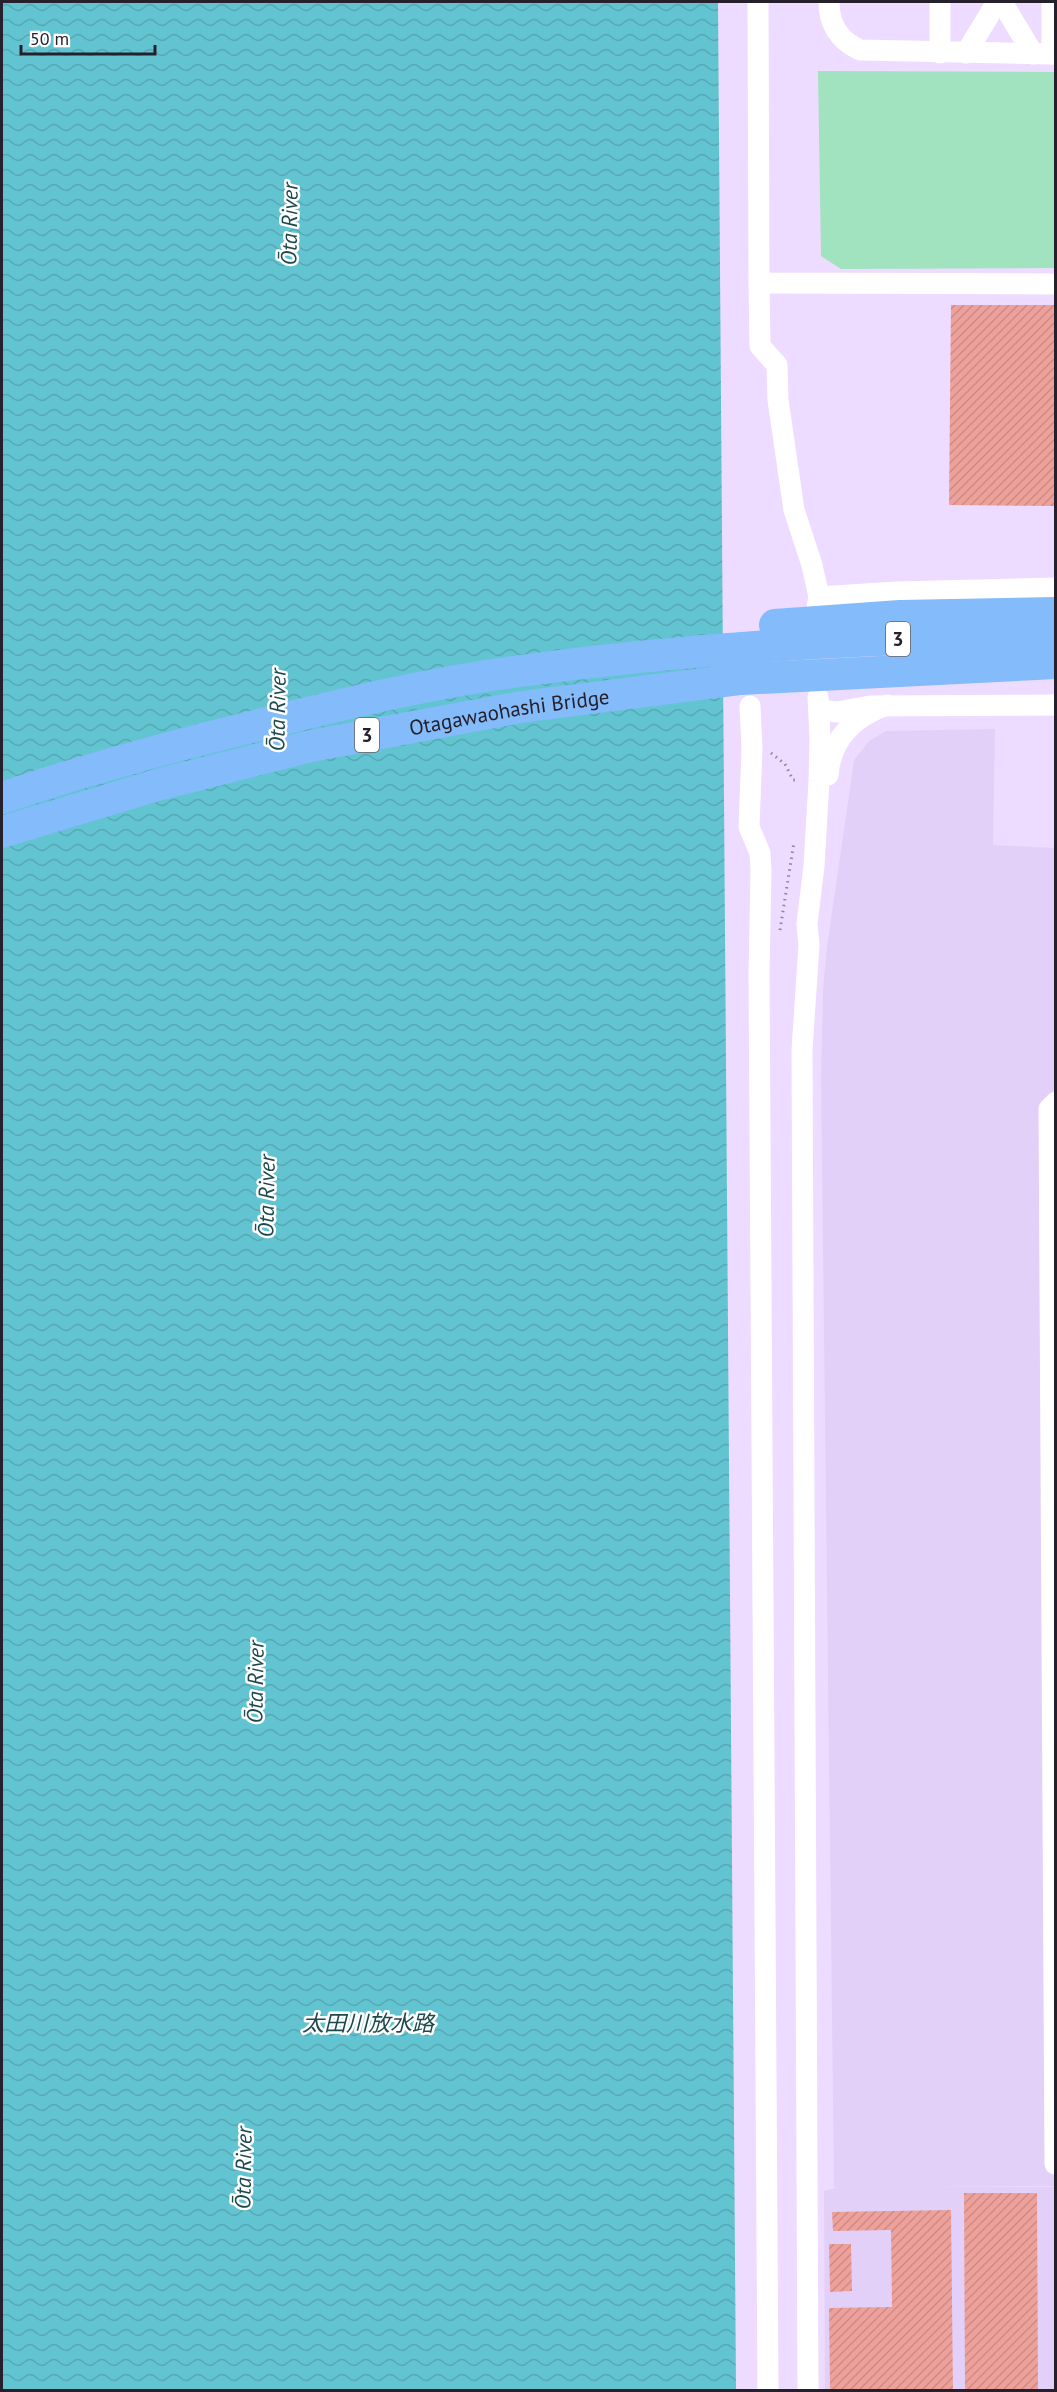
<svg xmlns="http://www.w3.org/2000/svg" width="1057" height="2392" viewBox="0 0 1057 2392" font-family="'PT Sans','Noto Sans JP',sans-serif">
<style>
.built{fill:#e3d0f9}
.grass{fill:#a1e2bf}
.water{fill:url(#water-waves)}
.building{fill:url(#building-hatch)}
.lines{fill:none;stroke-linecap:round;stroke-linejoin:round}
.path{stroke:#91859e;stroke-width:3;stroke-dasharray:1.5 4.5;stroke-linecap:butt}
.minor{stroke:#fff;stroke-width:21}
.highway{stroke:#83bbfb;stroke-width:32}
.labels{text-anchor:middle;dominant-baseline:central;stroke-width:5;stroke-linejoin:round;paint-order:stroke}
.shield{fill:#fff;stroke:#67636b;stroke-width:1.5}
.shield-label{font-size:20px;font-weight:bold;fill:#26202c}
.street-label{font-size:21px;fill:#26202c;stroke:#fff}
.water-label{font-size:22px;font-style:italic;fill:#1c494e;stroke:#fff}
</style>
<defs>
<pattern id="water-waves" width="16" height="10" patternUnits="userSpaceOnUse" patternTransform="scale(1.5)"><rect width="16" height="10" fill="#63c4d1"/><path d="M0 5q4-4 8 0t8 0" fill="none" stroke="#56a8b4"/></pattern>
<pattern id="building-hatch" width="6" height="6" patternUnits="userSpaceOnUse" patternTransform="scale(1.5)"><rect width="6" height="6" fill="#eea19a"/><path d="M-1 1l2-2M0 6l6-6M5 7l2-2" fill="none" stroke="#cc8a85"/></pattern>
</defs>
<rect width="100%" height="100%" fill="#eddcff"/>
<polygon class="built" points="995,729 993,845 1056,848 1055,2186 918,2187 1055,2187 1055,2390 825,2390 824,2191 838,2187 834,2187 821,1079 823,989 827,947 854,760 869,741 886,731"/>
<polygon class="grass" points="818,71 1055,72 1055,268 841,269 821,256"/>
<polygon class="water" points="2,2 718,2 736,2390 2,2390"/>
<g class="building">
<polygon points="951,305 1056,305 1056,506 949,505"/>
<polygon points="964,2193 1037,2193 1038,2390 965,2390"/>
<polygon points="951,2210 953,2390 830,2390 829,2308 892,2307 891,2230 833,2231 832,2212"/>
<polygon points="829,2244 851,2244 852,2291 830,2292"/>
</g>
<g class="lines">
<g class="path">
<polyline points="771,753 785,764 793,780 796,780"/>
<polyline points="780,930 794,842"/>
</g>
<g class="minor">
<polyline points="758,2 759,283 1056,284"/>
<path d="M829 2C829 25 839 40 860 50L1056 54"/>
<polyline points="1002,2 1033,54"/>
<polyline points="1052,2 1052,54"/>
<polyline points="940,53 940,2"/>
<polyline points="966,53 997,2"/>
<polyline points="759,283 760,346 777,365 778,400 794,510 812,565 819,597"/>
<polyline points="817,608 819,597 897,592 1056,588"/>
<polyline points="750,706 752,749 749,827 760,853 761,871 759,974 768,2390"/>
<polyline points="819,710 837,712 870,706 1056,705"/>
<path d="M828 775C831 738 854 717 887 705"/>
<polyline points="1055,2164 1049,1109 1056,1102"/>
<polyline points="808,2390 802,1050 809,945 807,924 814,866 819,781 820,738 818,697"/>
</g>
<g class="highway">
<polyline points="775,625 900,616 1056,613"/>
<path d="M2 798C90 768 180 744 271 722 351 702 432 683 513 672 693 647 874 637 1056 636"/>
<path id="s1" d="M2 832 157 785 311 746 521 707 741 679 1056 663"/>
</g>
</g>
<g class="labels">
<g class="shield">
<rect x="886" y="622" width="24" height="34" rx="4.5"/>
<rect x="355" y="718" width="24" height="34" rx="4.5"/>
</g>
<g class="shield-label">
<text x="898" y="639">3</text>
<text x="367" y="735">3</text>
</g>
<g class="street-label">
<text stroke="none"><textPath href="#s1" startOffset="522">Otagawaohashi Bridge</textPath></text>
</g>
<g class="water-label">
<text transform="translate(289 224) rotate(-89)">Ōta River</text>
<text transform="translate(277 710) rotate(-89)">Ōta River</text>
<text transform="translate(266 1196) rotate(-89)">Ōta River</text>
<text transform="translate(255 1682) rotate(-89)">Ōta River</text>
<text x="368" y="2023">太田川放水路</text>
<text transform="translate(243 2168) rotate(-89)">Ōta River</text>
</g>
</g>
<rect width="1057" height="2392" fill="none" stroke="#26202c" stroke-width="6"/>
<path d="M21 45v9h134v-9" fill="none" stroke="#26202c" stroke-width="3"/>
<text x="30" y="45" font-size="18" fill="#26202c" stroke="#ffffff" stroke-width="4.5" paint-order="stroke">50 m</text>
</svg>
